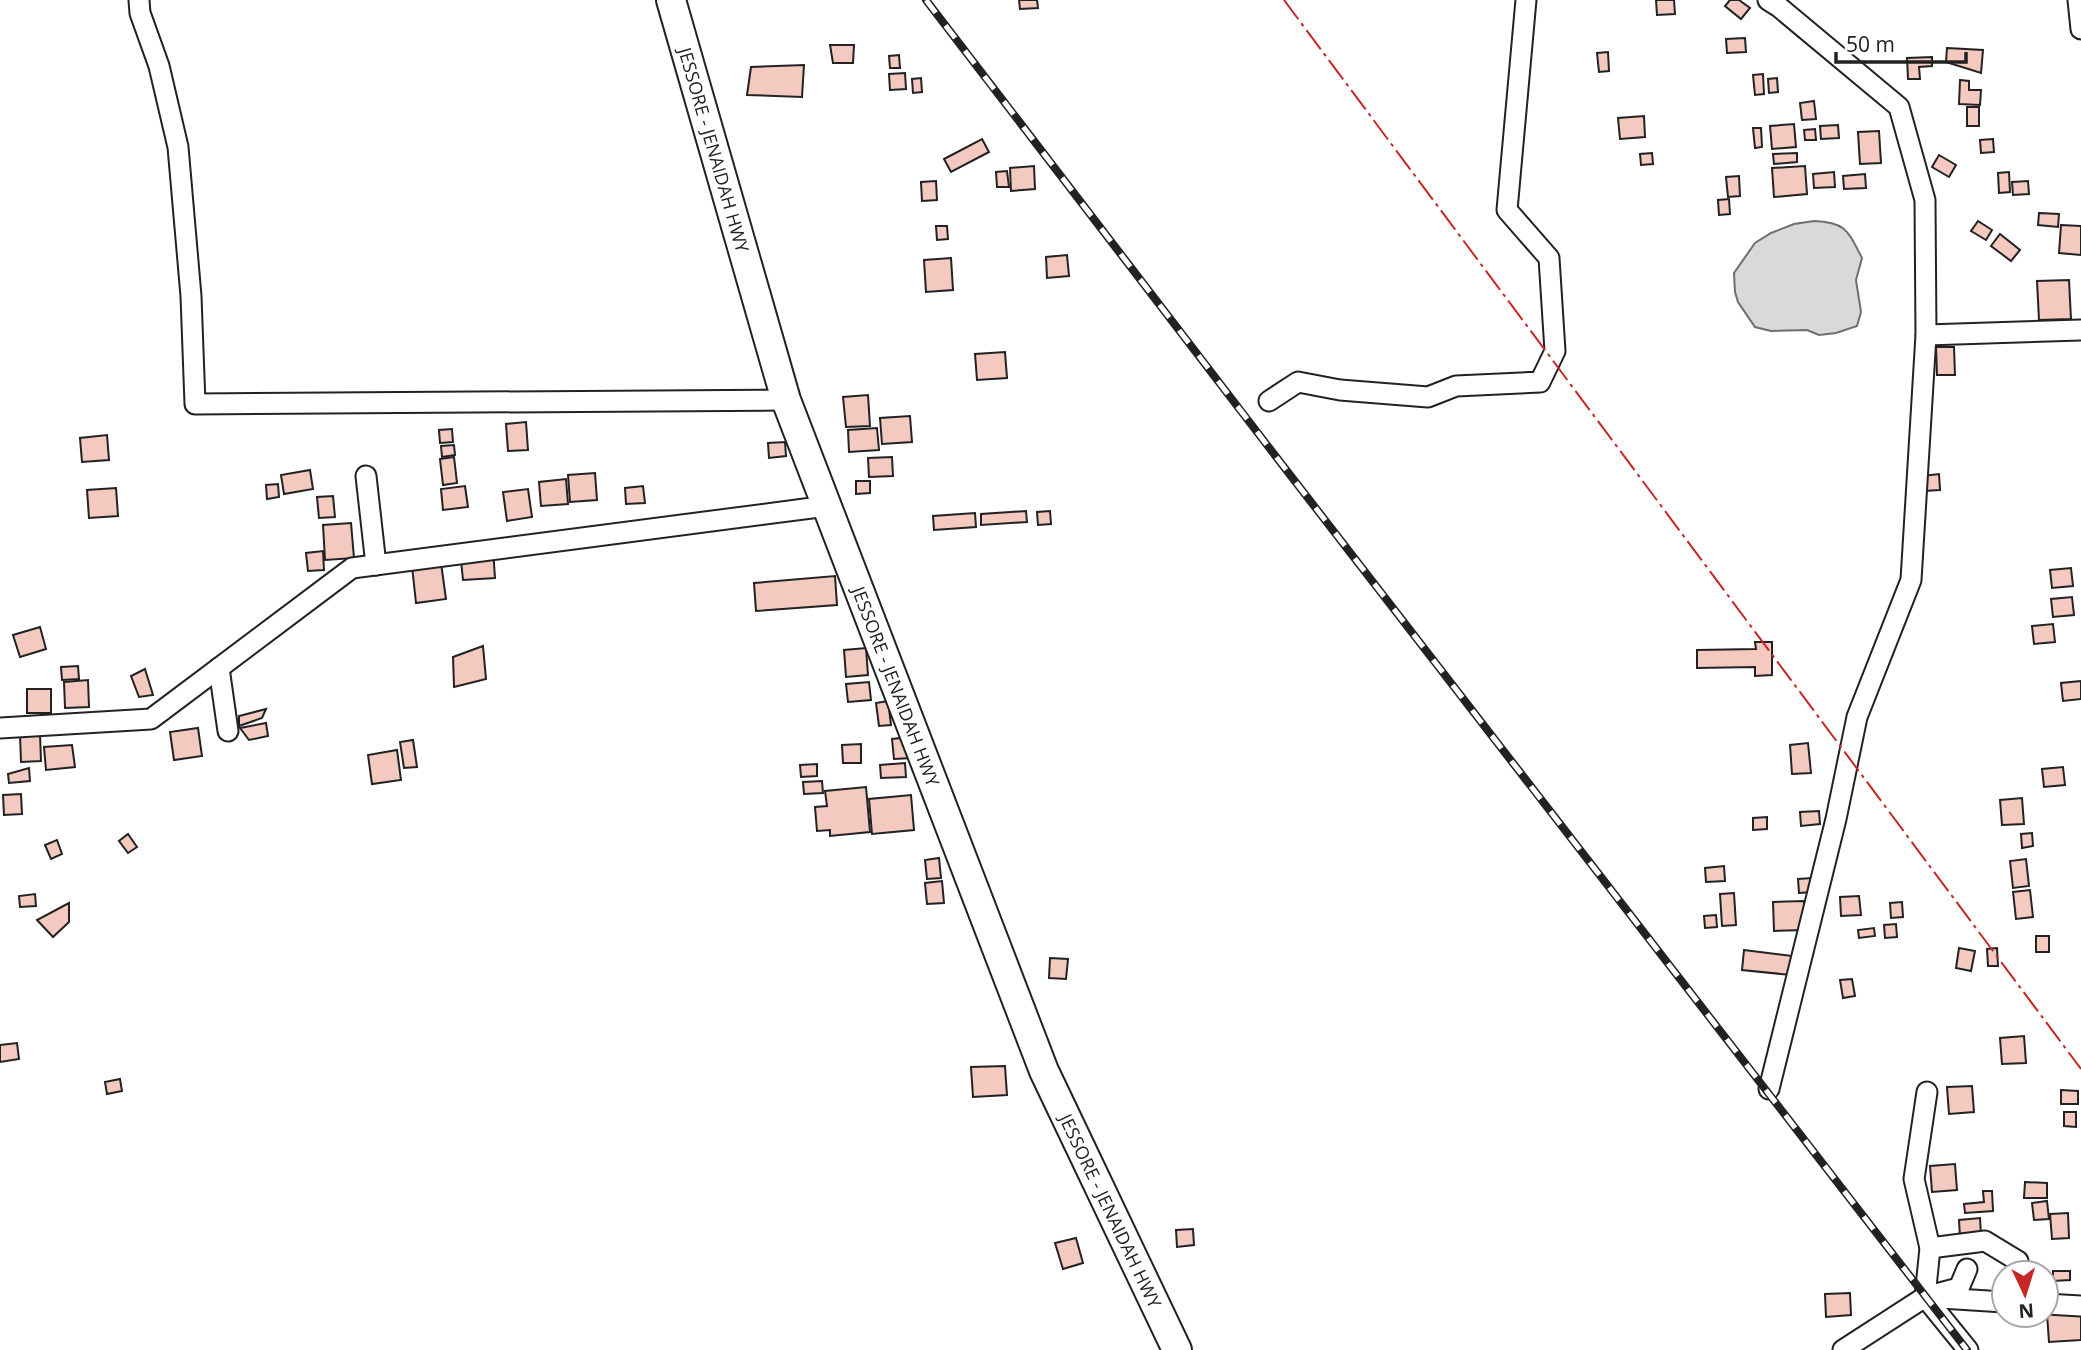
<svg xmlns="http://www.w3.org/2000/svg" width="2081" height="1350" viewBox="0 0 2081 1350" font-family="'Open Sans',sans-serif">
<style>
.water{fill:#d9d9d9;stroke:#6f6f6f;stroke-width:2}
.building{fill:#f3c9c0;stroke:#222;stroke-width:2}
.lines{fill:none;stroke-linecap:round;stroke-linejoin:round}
.minor-casing{stroke:#222;stroke-width:23}
.highway-casing{stroke:#222;stroke-width:32}
.minor{stroke:#fff;stroke-width:19}
.highway{stroke:#fff;stroke-width:28}
.rail-casing{stroke:#222;stroke-width:8}
.rail{stroke:#fff;stroke-width:5;stroke-dasharray:16;stroke-linecap:butt}
.power{stroke:#c62828;stroke-width:2;stroke-dasharray:24 5 3.5 5;stroke-linecap:butt}
.labels{text-anchor:middle;dominant-baseline:central;stroke-width:5;stroke-linejoin:round;paint-order:stroke}
.street-label{font-size:18px;fill:#222;stroke:#fff}
</style>
<rect width="100%" height="100%" fill="#fff"/>
<path class="water" d="M1814 221C1846 222 1848 231 1862 258L1856 280 1861 312 1857 326 1836 333 1819 335 1807 330 1771 331 1755 327 1738 302 1735 292 1734 273 1755 243 1771 233 1794 224Z"/>
<g class="building">
<polygon points="1019,0 1037,0 1038,8 1020,9"/>
<polygon points="1656,0 1674,0 1675,14 1657,15"/>
<polygon points="1730,0 1739,0 1750,8 1741,19 1725,6"/>
<polygon points="1745,38 1746,52 1727,53 1726,39"/>
<polygon points="830,45 854,45 853,63 833,63"/>
<polygon points="1947,48 1983,50 1981,73 1946,62"/>
<polygon points="1608,52 1609,71 1599,72 1597,53"/>
<polygon points="899,55 900,68 890,68 889,56"/>
<polygon points="1932,57 1932,66 1919,67 1920,79 1908,79 1907,58"/>
<polygon points="804,65 802,97 747,95 751,67"/>
<polygon points="905,73 906,89 890,90 889,74"/>
<polygon points="1763,74 1764,94 1755,95 1753,75"/>
<polygon points="921,78 922,92 913,93 912,79"/>
<polygon points="1777,78 1778,92 1769,93 1768,79"/>
<polygon points="1960,80 1969,81 1969,90 1981,90 1980,105 1959,104"/>
<polygon points="1814,101 1816,119 1802,120 1800,103"/>
<rect x="1967" y="107" width="12" height="19"/>
<polygon points="1644,116 1645,137 1620,139 1618,118"/>
<polygon points="1794,124 1796,147 1772,149 1770,126"/>
<polygon points="1838,125 1839,138 1821,139 1820,126"/>
<polygon points="1753,128 1761,128 1762,147 1755,148"/>
<polygon points="1815,129 1816,140 1805,140 1804,130"/>
<polygon points="1879,131 1881,163 1860,164 1858,132"/>
<polygon points="982,139 989,152 951,172 944,159"/>
<polygon points="1993,139 1994,152 1981,153 1980,140"/>
<polygon points="1652,153 1653,164 1641,165 1640,154"/>
<polygon points="1797,153 1797,162 1774,164 1773,154"/>
<polygon points="1939,155 1956,165 1949,177 1932,167"/>
<polygon points="1034,166 1035,189 1011,191 1010,168"/>
<polygon points="1805,166 1807,194 1774,197 1772,168"/>
<polygon points="1007,171 1009,187 997,187 996,172"/>
<polygon points="1834,172 1835,187 1814,188 1813,174"/>
<polygon points="2009,172 2010,192 1999,193 1998,173"/>
<polygon points="1865,174 1866,188 1844,189 1843,176"/>
<polygon points="1739,176 1740,196 1728,197 1726,177"/>
<polygon points="936,181 937,200 922,201 921,182"/>
<polygon points="2028,181 2029,194 2013,195 2012,182"/>
<polygon points="1729,199 1730,214 1719,215 1718,200"/>
<polygon points="2039,213 2059,214 2058,227 2038,225"/>
<polygon points="1978,221 1992,230 1986,240 1971,231"/>
<polygon points="2061,225 2081,226 2081,255 2059,253"/>
<polygon points="936,226 947,226 948,239 937,240"/>
<polygon points="2000,234 2020,250 2011,261 1991,246"/>
<polygon points="1067,255 1069,276 1047,278 1046,257"/>
<polygon points="951,258 953,290 926,292 924,260"/>
<polygon points="2069,280 2071,319 2039,320 2037,281"/>
<polygon points="1936,347 1954,347 1955,375 1937,375"/>
<polygon points="1005,352 1007,378 977,380 975,354"/>
<polygon points="868,395 870,426 846,427 843,397"/>
<polygon points="910,416 912,442 882,444 880,418"/>
<polygon points="526,422 528,450 508,451 506,424"/>
<polygon points="877,428 879,450 849,452 848,430"/>
<polygon points="452,429 453,442 440,443 439,430"/>
<polygon points="107,435 109,460 82,462 80,438"/>
<polygon points="785,442 786,456 769,458 768,443"/>
<polygon points="454,445 455,455 442,457 441,446"/>
<polygon points="454,457 457,483 443,485 440,459"/>
<polygon points="892,457 893,476 869,477 868,458"/>
<polygon points="310,470 313,489 284,494 281,475"/>
<polygon points="595,473 597,500 570,502 568,475"/>
<polygon points="1939,474 1940,490 1924,491 1923,476"/>
<polygon points="566,479 568,504 541,506 539,482"/>
<polygon points="856,481 870,481 870,493 856,494"/>
<polygon points="278,484 279,497 267,499 266,485"/>
<polygon points="465,486 468,507 443,510 441,489"/>
<polygon points="643,486 645,503 626,504 625,488"/>
<polygon points="116,488 118,516 89,518 87,490"/>
<polygon points="528,489 532,517 507,521 503,492"/>
<polygon points="333,496 335,517 319,518 317,497"/>
<polygon points="1026,511 1027,522 981,525 981,514"/>
<polygon points="1050,511 1051,524 1038,525 1037,512"/>
<polygon points="975,513 976,527 934,530 933,516"/>
<polygon points="351,523 354,558 325,560 323,525"/>
<polygon points="493,549 495,578 463,580 460,551"/>
<polygon points="323,551 324,570 308,571 306,553"/>
<polygon points="441,563 446,599 416,603 412,566"/>
<polygon points="2071,568 2073,586 2052,588 2050,570"/>
<polygon points="835,576 837,605 756,611 754,583"/>
<polygon points="2072,597 2074,615 2053,617 2051,599"/>
<polygon points="2053,624 2055,642 2034,644 2032,626"/>
<polygon points="40,627 46,649 20,657 13,635"/>
<polygon points="1755,642 1772,642 1772,675 1755,676 1755,667 1697,668 1697,650 1756,649"/>
<polygon points="483,646 486,679 454,687 453,657"/>
<polygon points="866,648 868,675 846,677 844,650"/>
<polygon points="78,666 79,679 62,680 61,667"/>
<polygon points="145,669 153,695 139,697 131,676"/>
<polygon points="88,680 89,707 65,708 64,682"/>
<polygon points="2081,681 2081,699 2063,701 2061,683"/>
<polygon points="869,682 871,700 848,702 846,684"/>
<rect x="27" y="689" width="24" height="24"/>
<polygon points="888,701 891,725 879,726 876,703"/>
<polygon points="266,709 262,718 239,726 239,716"/>
<polygon points="266,723 268,736 249,740 240,728"/>
<polygon points="198,728 202,756 174,760 170,732"/>
<polygon points="40,734 41,761 21,762 20,735"/>
<polygon points="910,737 912,758 894,759 892,739"/>
<polygon points="413,740 417,767 404,768 400,742"/>
<polygon points="1808,743 1811,773 1792,774 1790,745"/>
<polygon points="861,744 861,763 843,763 842,745"/>
<polygon points="72,745 75,767 46,770 44,747"/>
<polygon points="397,750 401,780 372,784 368,755"/>
<polygon points="905,763 906,777 881,778 880,765"/>
<polygon points="817,764 817,776 801,777 800,765"/>
<polygon points="2063,767 2065,785 2044,787 2042,769"/>
<polygon points="29,768 30,781 9,783 8,774"/>
<polygon points="822,781 823,793 804,794 803,782"/>
<polygon points="866,787 870,832 830,836 830,830 817,831 815,807 827,806 825,791"/>
<polygon points="21,794 22,814 4,815 3,795"/>
<polygon points="911,795 914,830 872,834 869,799"/>
<polygon points="2022,798 2024,824 2002,825 2000,800"/>
<polygon points="1819,811 1820,824 1801,826 1800,812"/>
<polygon points="1767,817 1767,829 1753,830 1753,818"/>
<polygon points="2032,833 2033,846 2022,848 2021,834"/>
<polygon points="128,834 137,847 128,853 119,841"/>
<polygon points="57,840 62,854 51,859 45,845"/>
<polygon points="939,858 941,878 927,879 925,860"/>
<polygon points="2026,859 2029,886 2013,888 2010,861"/>
<polygon points="1724,866 1725,881 1706,882 1705,868"/>
<polygon points="1812,878 1813,892 1799,893 1798,879"/>
<polygon points="942,881 944,903 927,904 925,883"/>
<polygon points="2030,890 2033,917 2016,919 2013,892"/>
<polygon points="1734,893 1736,925 1722,926 1720,894"/>
<polygon points="35,894 36,906 20,907 19,896"/>
<polygon points="1859,896 1861,915 1841,916 1840,897"/>
<polygon points="1804,901 1805,930 1774,931 1773,902"/>
<polygon points="1902,902 1903,917 1891,918 1890,903"/>
<polygon points="69,903 69,922 53,937 37,920"/>
<polygon points="1716,915 1717,927 1705,928 1704,916"/>
<polygon points="1896,924 1897,937 1885,938 1884,925"/>
<polygon points="1874,928 1875,936 1859,938 1858,930"/>
<rect x="2036" y="936" width="13" height="16"/>
<polygon points="1959,948 1975,951 1971,971 1956,968"/>
<polygon points="1997,948 1998,966 1988,966 1987,949"/>
<polygon points="1744,950 1793,956 1791,975 1742,970"/>
<polygon points="1050,958 1068,959 1066,979 1049,978"/>
<polygon points="1852,979 1855,996 1843,998 1840,980"/>
<polygon points="2024,1036 2026,1063 2002,1064 2000,1038"/>
<polygon points="17,1043 19,1059 0,1062 0,1045"/>
<polygon points="1005,1066 1007,1095 973,1097 971,1067"/>
<polygon points="120,1079 122,1091 107,1094 105,1082"/>
<polygon points="1972,1086 1974,1112 1949,1114 1947,1087"/>
<polygon points="2061,1090 2078,1091 2078,1104 2061,1104"/>
<polygon points="2064,1112 2076,1112 2076,1127 2064,1126"/>
<polygon points="1955,1164 1957,1190 1932,1192 1930,1166"/>
<polygon points="2025,1182 2047,1183 2047,1198 2024,1198"/>
<polygon points="1983,1191 1992,1191 1993,1211 1965,1213 1964,1204 1984,1202"/>
<polygon points="2047,1201 2049,1219 2034,1220 2032,1203"/>
<polygon points="2068,1213 2069,1238 2052,1239 2050,1214"/>
<polygon points="1980,1218 1981,1235 1960,1237 1959,1220"/>
<polygon points="1193,1229 1194,1245 1177,1247 1176,1230"/>
<polygon points="1076,1238 1083,1263 1063,1269 1055,1243"/>
<polygon points="2053,1271 2070,1271 2070,1280 2053,1281"/>
<polygon points="1850,1293 1851,1315 1826,1317 1825,1294"/>
<polygon points="2081,1313 2081,1340 2049,1342 2047,1314"/>
</g>
<g class="lines">
<defs>
<g id="minor">
<polyline points="139,0 140,13 159,66 178,147 191,296 195,404 786,400"/>
<polyline points="1768,0 1779,7 1899,107 1925,200 1926,335 1911,580 1857,717 1836,819 1769,1089"/>
<polyline points="2078,0 2081,29"/>
<polyline points="1926,335 2081,330"/>
<polyline points="1269,401 1298,382 1340,390 1428,397 1456,386 1540,382 1555,351 1549,258 1507,210 1526,0"/>
<polyline points="366,476 376,565"/>
<polyline points="219,668 228,731"/>
<polyline points="0,728 151,719 352,568 827,506"/>
<polyline points="1930,1248 1985,1241 2018,1261"/>
<polyline points="1936,1294 1959,1288 1967,1269"/>
<polyline points="1925,1297 2004,1302"/>
<polyline points="1925,1297 1968,1350"/>
<polyline points="2046,1304 2081,1306"/>
<polyline points="1843,1350 1925,1297 1930,1248 1914,1179 1927,1092"/>
</g>
<g id="highway">
<path id="s1" d="M671 0 786 400 1044 1071 1177 1350"/>
</g>
</defs>
<use href="#minor" class="minor-casing"/>
<use href="#highway" class="highway-casing"/>
<use href="#minor" class="minor"/>
<use href="#highway" class="highway"/>
<defs>
<polyline id="rail" points="926,0 1277,458 1967,1350"/>
</defs>
<use href="#rail" class="rail-casing"/>
<use href="#rail" class="rail"/>
<polyline class="power" points="1284,0 2081,1069"/>
</g>
<g class="labels">
<g class="street-label">
<text stroke="none"><textPath href="#s1" startOffset="156">JESSORE - JENAIDAH HWY</textPath></text>
<text stroke="none"><textPath href="#s1" startOffset="723">JESSORE - JENAIDAH HWY</textPath></text>
<text stroke="none"><textPath href="#s1" startOffset="1290">JESSORE - JENAIDAH HWY</textPath></text>
</g>
</g>
<g transform="translate(2025 1294) rotate(176)"><circle r="33" fill="#ffffff" stroke="#a7a7a7" stroke-width="2"/>
<path d="M0-5L12 26L0 18L-12 26Z" fill="#c62828"/>
<text y="-10" font-size="19" font-weight="bold" text-anchor="middle" fill="#222222">N</text>
</g>
<path d="M1836 52v10h130v-10" fill="none" stroke="#222222" stroke-width="3.5"/>
<text x="1846" y="52" font-size="21" fill="#222222" stroke="#ffffff" stroke-width="5" paint-order="stroke">50 m</text>
</svg>
